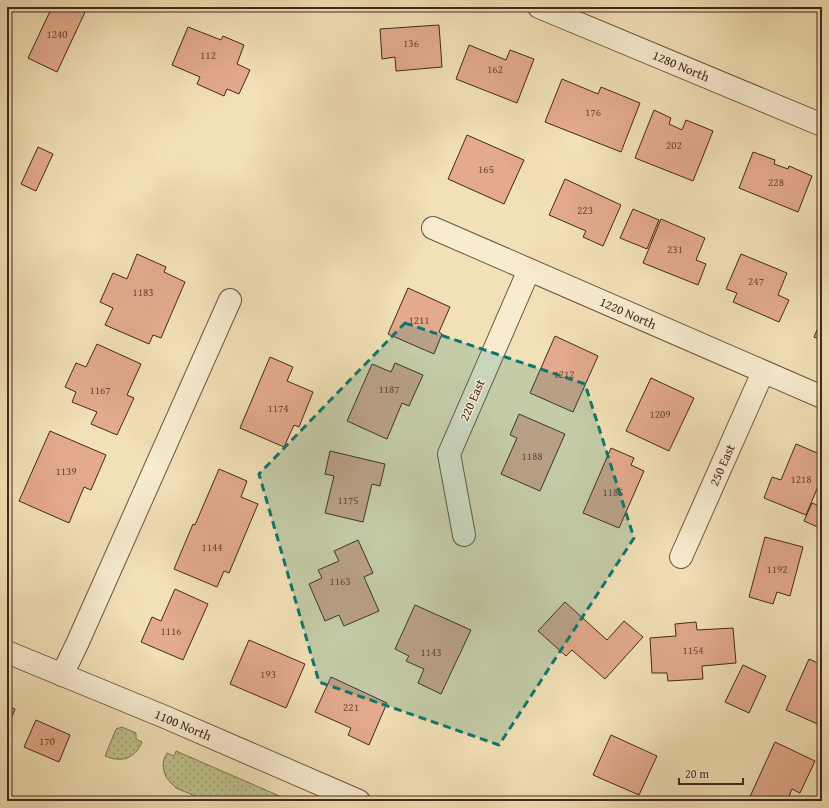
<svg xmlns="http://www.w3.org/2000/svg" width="829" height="808" viewBox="0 0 829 808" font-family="'Gentium Book Plus',serif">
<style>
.grass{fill:url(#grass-dots);stroke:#7f7454}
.building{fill:#e3aa8d;stroke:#41281c}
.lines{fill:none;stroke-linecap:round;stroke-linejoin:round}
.minor-casing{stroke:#6d5642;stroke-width:24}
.minor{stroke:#f7ebd0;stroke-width:22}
.marked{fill:#0f766e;fill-opacity:0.2;stroke:#0f766e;stroke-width:3;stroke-dasharray:8 5;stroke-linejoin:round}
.labels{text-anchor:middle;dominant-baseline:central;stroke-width:3;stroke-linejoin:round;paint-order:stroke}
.number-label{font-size:11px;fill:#6a4838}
.street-label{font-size:13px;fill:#41281c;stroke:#f7ebd0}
</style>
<defs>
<pattern id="grass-dots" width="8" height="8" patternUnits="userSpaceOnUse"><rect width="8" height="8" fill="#bdc18c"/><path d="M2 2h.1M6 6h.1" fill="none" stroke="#9b9d72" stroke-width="1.8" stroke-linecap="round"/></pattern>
</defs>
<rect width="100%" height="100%" fill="#f2e0b6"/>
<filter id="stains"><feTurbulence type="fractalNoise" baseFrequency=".005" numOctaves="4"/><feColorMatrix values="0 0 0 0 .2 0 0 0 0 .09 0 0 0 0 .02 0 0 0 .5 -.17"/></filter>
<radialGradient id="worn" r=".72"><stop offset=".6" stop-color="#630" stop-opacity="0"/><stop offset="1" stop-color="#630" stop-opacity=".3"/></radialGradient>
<g class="grass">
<path d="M122 727 136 733V739L142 742C135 759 121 763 105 756L116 729Z"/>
<polygon points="176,751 291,801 207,801 176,788 171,783 166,777 164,771 163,765 164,759 167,753 174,756"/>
</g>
<g class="building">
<polygon points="52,7 80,7 86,10 57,72 28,58"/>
<polygon points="439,25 442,67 396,71 395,57 382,59 380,29"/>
<polygon points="188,27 221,40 223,36 244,45 237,64 250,70 239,94 227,89 224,96 197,84 200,77 172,65"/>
<polygon points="469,45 506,60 510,50 534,59 517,103 456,79"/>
<polygon points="562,79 598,94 601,87 640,103 621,152 545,122"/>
<polygon points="654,110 671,118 669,124 682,130 686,120 713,131 693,181 635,158"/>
<polygon points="467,135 524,160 504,204 448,179"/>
<polygon points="38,147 53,154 36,191 21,184"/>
<polygon points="753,152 775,160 774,164 788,169 789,166 812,176 798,212 739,188"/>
<polygon points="565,179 621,205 603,246 583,237 586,231 549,215"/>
<polygon points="822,202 822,218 817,216"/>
<polygon points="633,209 659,220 647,249 620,238"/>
<polygon points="661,219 705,238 696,260 706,264 698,285 643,263"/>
<polygon points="137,254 166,267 164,272 185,282 161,338 153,335 149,344 105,325 113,308 100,302 113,273 127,279"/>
<polygon points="741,254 787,273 778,295 789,300 779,322 733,302 737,293 726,289"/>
<polygon points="408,288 450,307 439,332 442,334 434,354 388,334"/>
<polygon points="822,319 822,340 814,337"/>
<polygon points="555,336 598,356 573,412 530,393"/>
<polygon points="97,344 141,364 127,395 134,398 117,435 91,424 97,412 72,402 76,392 65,387 76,363 86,367"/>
<polygon points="270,357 293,367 287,381 313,392 299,427 294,425 284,447 240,428"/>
<polygon points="395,363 423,375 409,406 402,403 387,439 347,421 372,364 391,372"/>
<polygon points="651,378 694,398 669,451 626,431"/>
<polygon points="519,414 565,434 540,491 501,474 517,438 510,435"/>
<polygon points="50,431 106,455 91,490 84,487 69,523 19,501"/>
<polygon points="796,444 822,455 822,477 806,515 764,498 772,477 781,480"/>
<polygon points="611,448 634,458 631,465 644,471 619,528 583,513"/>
<polygon points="330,451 385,464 380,486 372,484 363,522 325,513 334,476 325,474"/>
<polygon points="219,469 247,481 241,497 258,504 229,573 224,571 217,587 174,569 193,524 195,525"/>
<polygon points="812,503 822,507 822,529 804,521"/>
<polygon points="765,537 803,547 790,596 777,592 773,604 749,597"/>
<polygon points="358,540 373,573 364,577 379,611 344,626 339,615 325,621 309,584 322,578 318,570 339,561 334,551"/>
<polygon points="175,589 208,604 183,660 141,642 152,617 161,621"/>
<polygon points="565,602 607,640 624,621 643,637 605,679 572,650 566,656 538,631"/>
<polygon points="415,605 471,630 441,694 418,683 424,669 406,661 409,656 395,649"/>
<polygon points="696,622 697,630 733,628 736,663 702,666 703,679 668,681 667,673 652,673 650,638 676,636 675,624"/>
<polygon points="249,640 305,664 286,708 230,684"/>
<polygon points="809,659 822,665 822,726 786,710"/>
<polygon points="743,665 766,676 749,713 725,702"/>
<polygon points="331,677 387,703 369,745 348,735 351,728 315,712"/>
<polygon points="7,706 15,709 7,729"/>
<polygon points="36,720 70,735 59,762 24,747"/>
<polygon points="611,735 657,756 639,795 593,775"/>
<polygon points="775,742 815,761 800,793 792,789 787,801 748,801"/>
</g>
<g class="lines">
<defs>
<g id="minor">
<polyline points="539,7 822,125"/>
<polyline points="433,228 822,397"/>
<polyline points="464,535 449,454 529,270"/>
<polyline points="681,557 763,372"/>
<polyline points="7,652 165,717 359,801"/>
<polyline points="62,675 77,644 230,300"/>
</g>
</defs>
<use href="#minor" class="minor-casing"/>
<use href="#minor" class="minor"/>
</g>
<path class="marked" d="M405 323 585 384 634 538 499 745 319 682 259 474Z"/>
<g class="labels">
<g class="number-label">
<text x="57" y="34">1240</text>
<text x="411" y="43">136</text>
<text x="208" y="55">112</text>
<text x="495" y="69">162</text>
<text x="593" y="112">176</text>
<text x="674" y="145">202</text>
<text x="486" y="169">165</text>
<text x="776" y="182">228</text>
<text x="585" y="210">223</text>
<text x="675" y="249">231</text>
<text x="756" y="281">247</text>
<text x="143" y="292">1183</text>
<text x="419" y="320">1211</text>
<text x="564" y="374">1212</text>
<text x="389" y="389">1187</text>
<text x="100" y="390">1167</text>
<text x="278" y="408">1174</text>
<text x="660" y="414">1209</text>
<text x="532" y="456">1188</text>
<text x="66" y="471">1139</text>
<text x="801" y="479">1218</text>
<text x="613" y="492">1185</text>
<text x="348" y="500">1175</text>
<text x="212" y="547">1144</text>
<text x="777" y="569">1192</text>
<text x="340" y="581">1163</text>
<text x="171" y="631">1116</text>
<text x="693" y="650">1154</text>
<text x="431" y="652">1143</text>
<text x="268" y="674">193</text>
<text x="351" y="707">221</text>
<text x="47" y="741">170</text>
</g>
<g class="street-label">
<text transform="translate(681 66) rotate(23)">1280 North</text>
<text transform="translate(628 313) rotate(24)">1220 North</text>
<text transform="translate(472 400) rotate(-66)">220 East</text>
<text transform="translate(722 465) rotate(-66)">250 East</text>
<text transform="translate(183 725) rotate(23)">1100 North</text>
</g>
</g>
<rect width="829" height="808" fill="none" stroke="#f2e0b6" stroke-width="24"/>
<rect x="8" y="8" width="813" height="792" fill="none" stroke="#41281c" stroke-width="2"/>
<rect x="12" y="12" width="805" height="784" fill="none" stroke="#41281c"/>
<path d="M679 778v6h64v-6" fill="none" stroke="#41281c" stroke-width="2"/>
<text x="685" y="778" font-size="12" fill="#41281c" stroke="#f7ebd0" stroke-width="3" paint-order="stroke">20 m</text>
<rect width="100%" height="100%" filter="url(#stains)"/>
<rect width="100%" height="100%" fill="url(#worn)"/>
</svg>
